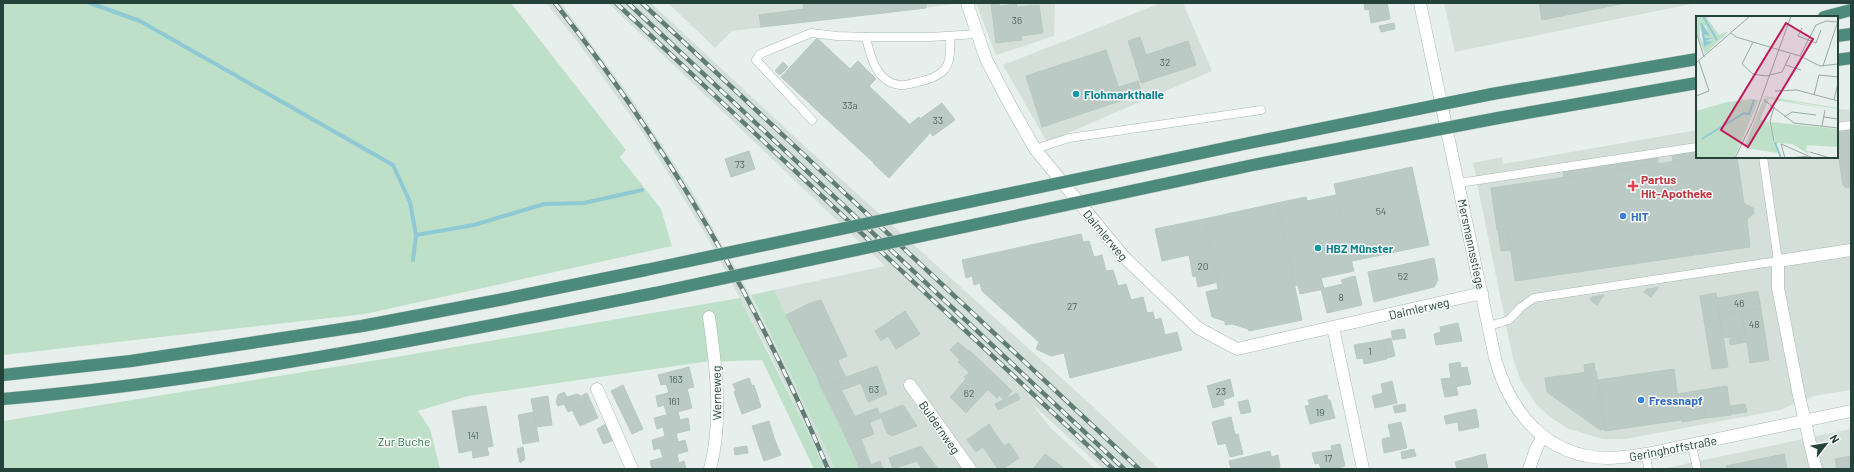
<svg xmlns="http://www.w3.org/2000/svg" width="1854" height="472" viewBox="0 0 1854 472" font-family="Barlow,sans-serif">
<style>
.built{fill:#d4dfda}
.green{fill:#bfe0c8}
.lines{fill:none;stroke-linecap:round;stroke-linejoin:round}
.stream{stroke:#8ec9d4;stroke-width:4}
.building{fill:#bbcac4;stroke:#b8c9c2}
.service-casing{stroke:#a8b8b2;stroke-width:9}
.minor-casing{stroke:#a8b8b2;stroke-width:13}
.tertiary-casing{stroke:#a8b8b2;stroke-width:13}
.trunk-casing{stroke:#c2cac8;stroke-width:13}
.service{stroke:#fff;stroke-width:8}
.minor{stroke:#fff;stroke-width:12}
.tertiary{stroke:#fff;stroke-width:12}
.trunk{stroke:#4c8a7c;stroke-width:12}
.rail-casing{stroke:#5f7d75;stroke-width:4.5}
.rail{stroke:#f7fbf9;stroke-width:3;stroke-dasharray:9;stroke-linecap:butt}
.trunk-bridge-casing{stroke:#c2cac8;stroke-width:13;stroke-linecap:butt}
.trunk-bridge{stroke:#4c8a7c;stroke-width:12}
.culture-dot{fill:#0f9aa8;stroke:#f7fbf9;stroke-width:1.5}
.health-dot{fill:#e0444e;stroke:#f7fbf9;stroke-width:1.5}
.shop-dot{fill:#3f7fe0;stroke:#f7fbf9;stroke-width:1.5}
.labels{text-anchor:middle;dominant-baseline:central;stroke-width:3;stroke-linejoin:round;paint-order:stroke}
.number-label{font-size:10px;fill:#4a645c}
.culture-label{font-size:12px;font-weight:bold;fill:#0d838f;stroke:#f7fbf9;text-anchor:start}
.health-label{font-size:12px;font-weight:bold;fill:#be3a42;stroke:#f7fbf9;text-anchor:start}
.shop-label{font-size:12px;font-weight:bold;fill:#366cbe;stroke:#f7fbf9;text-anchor:start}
.street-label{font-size:12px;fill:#24423a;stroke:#f7fbf9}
.park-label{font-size:12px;fill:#2d7a4b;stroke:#f7fbf9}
.inset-river{fill:none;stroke:#8ec9d4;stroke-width:2}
.inset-road{fill:none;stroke:#98aaa4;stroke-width:1}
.view{fill:#c2185b;fill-opacity:0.15;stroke:#c2185b;stroke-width:2}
.inset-edge{fill:none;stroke:#24423a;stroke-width:2}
</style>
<rect width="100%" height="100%" fill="#e6efeb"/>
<g class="built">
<polygon points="546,3 561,3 632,99 692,191 749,293 795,384 835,469 824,469 812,440 766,346 706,235 679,191 642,132 577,41"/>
<polygon points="608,3 651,3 811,152 1088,402 1159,469 1103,469 1031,403 1051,428 1095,469 860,469 774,290 885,266"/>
<polygon points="668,3 955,3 955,4 732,31 715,48"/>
<polygon points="976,3 1018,3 997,5 1055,3 1054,36 996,55"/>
<polygon points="1161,3 1183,3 1212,71 1047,142 1003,65"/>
<polygon points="1444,3 1696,3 1455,52"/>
<polygon points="1837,109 1851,110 1851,390 1813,396 1780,410 1626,439 1603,439 1569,429 1550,417 1536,404 1521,381 1513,359 1473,163 1502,157 1503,164 1697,130 1697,157 1837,157"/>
<polygon points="1851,429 1851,469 1661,469"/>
</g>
<g class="green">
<polygon points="3,3 511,3 626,150 620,157 661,209 672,246 365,314 3,355"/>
<polygon points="774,290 857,461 860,469 835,469 795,384 751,295"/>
<polygon points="740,298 812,440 824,469 814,469 762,360 703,362 468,396 418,411 430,429 440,469 3,469 3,421 396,357"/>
</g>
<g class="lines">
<g class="stream">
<polyline points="90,3 140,21 393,165 410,202 416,235 474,225 544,204 584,203 642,190"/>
<polyline points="413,260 416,235"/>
</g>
</g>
<g class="building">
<polygon points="803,3 926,3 926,8 806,22"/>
<polygon points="999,3 999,6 1016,4 1017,7 1039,5 1043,33 1021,36 1022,40 996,43 991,4"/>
<polygon points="1364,3 1387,3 1390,19 1371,23 1369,9 1365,10"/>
<polygon points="1539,3 1625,3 1542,20"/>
<polygon points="804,9 806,22 761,27 759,15"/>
<polygon points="1394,23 1395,29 1381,32 1379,26"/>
<polygon points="1140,37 1146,55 1134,59 1128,41"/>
<polygon points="817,38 850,69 858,61 876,79 869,86 910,125 874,163 781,77"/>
<polygon points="1188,41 1196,65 1141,83 1134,59"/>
<polygon points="1106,50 1123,100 1042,127 1026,76"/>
<polygon points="783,62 788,67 780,75 775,71"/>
<polygon points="1138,81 1142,94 1123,100 1119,87"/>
<polygon points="942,103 955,120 933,136 920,119"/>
<polygon points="919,117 930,133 889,178 873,163 910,124"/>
<polygon points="1851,129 1851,187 1846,188 1843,185 1837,147 1837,131"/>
<polygon points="749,151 755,169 731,177 725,159"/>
<polygon points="1697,152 1697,157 1705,157 1673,162 1672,155"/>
<polygon points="1705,157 1737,157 1744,203 1753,208 1754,213 1747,220 1750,247 1515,281 1508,229 1497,230 1491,188"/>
<polygon points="1658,158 1658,164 1564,178 1563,171"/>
<polygon points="1412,167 1429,245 1352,261 1334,184"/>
<polygon points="1336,195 1354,271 1321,278 1324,289 1300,294 1298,285 1295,286 1277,203 1306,197 1307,201"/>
<polygon points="1277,203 1302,320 1249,331 1248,329 1232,324 1225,325 1225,321 1212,317 1206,292 1218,289 1204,219"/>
<polygon points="1204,219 1211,250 1162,261 1155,229"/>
<polygon points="1508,229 1511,250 1501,251 1498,230"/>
<polygon points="1081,234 1083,242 1089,241 1094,257 1102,255 1106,271 1113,270 1118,286 1126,284 1131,300 1143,297 1147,313 1153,312 1155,320 1161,318 1165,335 1177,332 1182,350 1070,378 1064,353 1051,356 1036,349 1039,342 982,291 980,283 974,285 972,276 966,278 962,260"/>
<polygon points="1211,250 1218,282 1198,287 1196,276 1193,277 1189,255"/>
<polygon points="1434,258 1438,280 1434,287 1374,302 1368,272"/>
<polygon points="1355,276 1362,305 1327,313 1321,289 1343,284 1341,280"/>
<polygon points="1659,287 1651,297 1644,292 1647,289"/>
<polygon points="1758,291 1761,309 1719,315 1717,298"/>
<polygon points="1716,293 1728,367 1712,369 1700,296"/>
<polygon points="1604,295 1597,305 1590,300 1592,297"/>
<polygon points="821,300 847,356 838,360 840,366 817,377 786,315 810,303"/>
<polygon points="1761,309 1769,360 1750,363 1747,342 1730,345 1730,339 1745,336 1742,312"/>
<polygon points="905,311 920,334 896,349 888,336 881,341 875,331"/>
<polygon points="1742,312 1745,336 1723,338 1719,315"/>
<polygon points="1458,323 1462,341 1436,345 1434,334 1441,332 1440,327"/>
<polygon points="1404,329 1406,338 1393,340 1391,331"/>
<polygon points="1391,338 1395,356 1387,358 1383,340"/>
<polygon points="1383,340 1387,359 1364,364 1363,358 1357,359 1354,345"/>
<polygon points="958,342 968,351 960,360 950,350"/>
<polygon points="969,350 1007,386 997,398 958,362"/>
<polygon points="1460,362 1461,368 1467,367 1471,384 1443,389 1441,379 1451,378 1449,364"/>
<polygon points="1594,363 1595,371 1585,372 1584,365"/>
<polygon points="840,366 846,377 821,387 817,377"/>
<polygon points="877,366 887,394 868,402 857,373"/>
<polygon points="689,367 694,387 669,393 666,384 661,385 658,375"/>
<polygon points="1674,369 1681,420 1605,431 1598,380"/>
<polygon points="1596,371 1605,429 1600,430 1547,392 1545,378"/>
<polygon points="970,372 988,389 966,413 950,397 966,379 964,377"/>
<polygon points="857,373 861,383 842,390 837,381"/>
<polygon points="749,378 752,386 754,385 761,407 742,414 734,392 736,391 733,384"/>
<polygon points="1230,379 1234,396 1223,400 1224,405 1213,408 1207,386"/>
<polygon points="837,381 855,417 839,423 821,387"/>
<polygon points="1392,381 1397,403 1375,408 1372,396 1383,393 1381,384"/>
<polygon points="623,385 643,429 632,434 611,391"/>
<polygon points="1007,386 1012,391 1004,400 999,395"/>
<polygon points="1456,386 1458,395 1445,397 1443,389"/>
<polygon points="1727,386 1731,415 1705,418 1701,390"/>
<polygon points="687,388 692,408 667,415 664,405 658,407 656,396"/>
<polygon points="1701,390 1705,418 1682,422 1678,394"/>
<polygon points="564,392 567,397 577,394 581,396 587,393 591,402 568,412 564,404 558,406 556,402 558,395"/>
<polygon points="1017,393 1020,399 998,410 995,404"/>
<polygon points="1327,395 1328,400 1330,400 1335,418 1310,424 1305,406 1310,405 1308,400"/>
<polygon points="548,396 552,425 536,427 531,399"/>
<polygon points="1248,400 1251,412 1241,414 1238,402"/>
<polygon points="591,402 598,418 580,426 572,410"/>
<polygon points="1405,404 1406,411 1395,413 1393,406"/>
<polygon points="1745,404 1747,412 1731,414 1730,406"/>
<polygon points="903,405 917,426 892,436 887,433 880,414"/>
<polygon points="486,406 493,446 459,453 452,411"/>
<polygon points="533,408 539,441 523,444 518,415 534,412"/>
<polygon points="877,408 881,418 870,422 866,412"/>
<polygon points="1476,409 1479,427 1459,431 1458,422 1446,424 1444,416"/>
<polygon points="678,412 680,420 688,418 690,430 665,436 663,427 657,429 654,418"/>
<polygon points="866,412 874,434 849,444 839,423"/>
<polygon points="1231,417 1235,434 1224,437 1226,443 1218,445 1212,422"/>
<polygon points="769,421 774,438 758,444 752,426"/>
<polygon points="1401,422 1407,448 1384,453 1382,439 1391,437 1388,425"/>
<polygon points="606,424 614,440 604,444 603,443 597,429"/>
<polygon points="989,424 1004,446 1009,443 1019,458 1003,469 998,469 983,447 976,452 967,440"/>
<polygon points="676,433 678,442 685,440 688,451 663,458 660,448 654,450 652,440"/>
<polygon points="1238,434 1243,454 1230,457 1224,437"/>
<polygon points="774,438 781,455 764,461 758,444"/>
<polygon points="861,439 871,465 860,469 849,444"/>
<polygon points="1340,444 1345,466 1333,469 1321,469 1319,463 1315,464 1312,453 1332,450 1331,446"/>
<polygon points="747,446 748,453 735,455 734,448"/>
<polygon points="921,446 938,469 922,469 917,461 893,469 889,458"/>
<polygon points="487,447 489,455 473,458 472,450"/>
<polygon points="523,447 525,459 520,463 517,449"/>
<polygon points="1414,449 1416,456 1402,459 1401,452"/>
<polygon points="1270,451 1274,469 1231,469 1229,461"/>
<polygon points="677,454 679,463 684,461 686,469 652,469 650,461"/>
<polygon points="1045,454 1065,469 1033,469"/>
<polygon points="1485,454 1488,469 1470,469 1469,467 1457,469 1455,462"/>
<polygon points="1784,454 1787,469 1727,469 1726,466"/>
<polygon points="1278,455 1280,467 1274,469 1271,457"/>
<polygon points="1851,456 1851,469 1837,469 1835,459"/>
<polygon points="880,461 883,469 860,469 871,465"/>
</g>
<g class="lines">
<defs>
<g id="service">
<path d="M866 37C870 56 877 83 900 85 906 86 913 83 918 82 927 80 937 77 943 71 952 62 950 47 950 36"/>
<polyline points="812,120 756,60 760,54 811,33 837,36 866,37 930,37 977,34"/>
<polyline points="1837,127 1851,125"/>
<polyline points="1035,149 1069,138 1261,110"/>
<polyline points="1459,183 1697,147"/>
<polyline points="1489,326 1509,320 1521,307 1534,298 1778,261 1763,157"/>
<polyline points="1692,445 1697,469"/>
<polyline points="1646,454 1648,469"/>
</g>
<g id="minor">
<polyline points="967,3 986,59 1009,103 1035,149 1124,257 1198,328 1237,349 1482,293"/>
<path d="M709 317C716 366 723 420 710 469"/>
<polyline points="1333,327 1363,469"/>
<polyline points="910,385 970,469"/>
<polyline points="597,389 632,469"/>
<polyline points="1529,469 1536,449 1543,436"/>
<polyline points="1816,469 1799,396 1778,288 1778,261 1851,250"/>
</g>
<path id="tertiary" d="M1420 3 1495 358C1510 412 1546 457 1607 458 1620 458 1633 456 1646 454L1851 411"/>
<g id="trunk">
<polyline points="1824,17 1851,10"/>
<polyline points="1837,36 1851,34"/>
<polyline points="1837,60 1851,58"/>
<polyline points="1492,94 1697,59"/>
<polyline points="1498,118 1697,83"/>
<polyline points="3,375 131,361 362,326 504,299 646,270"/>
<path d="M3 399C223 380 439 336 655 293"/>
</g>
</defs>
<use href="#service" class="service-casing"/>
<use href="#minor" class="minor-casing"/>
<use href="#tertiary" class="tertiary-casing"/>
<use href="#trunk" class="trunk-casing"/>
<use href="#service" class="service"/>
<use href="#minor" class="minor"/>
<use href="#tertiary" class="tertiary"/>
<use href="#trunk" class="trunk"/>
<defs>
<g id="rail">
<path d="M555 3C667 144 758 303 828 469"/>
<polyline points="616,3 1113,469"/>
<polyline points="628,3 1124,469"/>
<polyline points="642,3 1139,469"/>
</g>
</defs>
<use href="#rail" class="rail-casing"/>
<use href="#rail" class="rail"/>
<defs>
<g id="trunk-bridge">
<polyline points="646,270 1249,143 1492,94"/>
<polyline points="655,293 1253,165 1498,118"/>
</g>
</defs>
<use href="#trunk-bridge" class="trunk-bridge-casing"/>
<use href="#trunk-bridge" class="trunk-bridge"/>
</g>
<g class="culture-dot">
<circle cx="1076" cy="94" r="4"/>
<circle cx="1318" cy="248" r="4"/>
</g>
<path class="health-dot" d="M1631 180h4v4h4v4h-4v4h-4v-4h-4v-4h4z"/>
<g class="shop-dot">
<circle cx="1623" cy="216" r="4"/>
<circle cx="1641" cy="400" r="4"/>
</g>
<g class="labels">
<g class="number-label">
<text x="1017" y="20">36</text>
<text x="1165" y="62">32</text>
<text x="850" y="105">33a</text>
<text x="938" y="120">33</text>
<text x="740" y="164">73</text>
<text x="1381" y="211">54</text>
<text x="1203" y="266">20</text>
<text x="1403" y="276">52</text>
<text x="1341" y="297">8</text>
<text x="1739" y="303">46</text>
<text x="1072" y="306">27</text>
<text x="1754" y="324">48</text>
<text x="1370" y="351">1</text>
<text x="676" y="379">163</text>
<text x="874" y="389">63</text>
<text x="1221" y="391">23</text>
<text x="969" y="393">62</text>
<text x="674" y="401">161</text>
<text x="1320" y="412">19</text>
<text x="473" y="435">141</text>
<text x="1328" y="458">17</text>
</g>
<g class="culture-label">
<text x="1084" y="94">Flohmarkthalle</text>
<text x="1326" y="248">HBZ Münster</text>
</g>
<g class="health-label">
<text x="1641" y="179">Partus<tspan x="1641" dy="14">Hit-Apotheke</tspan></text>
</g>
<g class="shop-label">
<text x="1631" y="216">HIT</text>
<text x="1649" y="400">Fressnapf</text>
</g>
<g class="street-label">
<text transform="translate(1106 235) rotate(50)">Daimlerweg</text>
<text transform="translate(1472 244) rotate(78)">Mersmannsstiege</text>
<text transform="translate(1419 308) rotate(-13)">Daimlerweg</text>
<text transform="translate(716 393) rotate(-91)">Werneweg</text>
<text transform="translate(940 427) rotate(55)">Buldernweg</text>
<text transform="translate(1673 448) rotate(-11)">Geringhoffstraße</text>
</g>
<g class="park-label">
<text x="404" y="441">Zur Buche</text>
</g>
</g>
<g transform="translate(1696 16)">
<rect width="142" height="142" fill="#e6efeb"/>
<path d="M0 0H13L11 2 23 19 33 15 9 38 0 17ZM4 7 10 11 12 18H7L9 22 17 23 10 25 9 31 4 21ZM69 80 142 92V93L68 81ZM68 82 86 84 142 95 73 83 64 104 73 106 82 137 51 132 49 129ZM56 83 63 84 38 142H0V95L31 86ZM74 106 142 113V131L111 129 110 134 114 136 111 137 96 128 80 127Z" fill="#bfe0c8" fill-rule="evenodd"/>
<path d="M4 7H6L14 20 8 18 9 22H17L10 25 16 26 8 31Z" fill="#8ec9d4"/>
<path class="inset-river" d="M7 0 21 24M6 123 48 97 53 98 58 84M79 126 85 142"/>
<path class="inset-road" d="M106 12 102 20 120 27 125 14M0 16 8 41M35 17 40 21 104 40 124 50 142 48M57 26 46 48 57 58 70 60 86 56 94 39M104 40 120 9 130 5 142 6M0 47 54 0M90 49 105 54M127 50 142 5M79 75 101 74 142 85M118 79 123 59 142 61M0 80 13 75 3 45M68 84 98 107 142 112M138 84 142 67M78 91 74 105 78 125M88 101 96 96 120 99M128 101 142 103M126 110 129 94M114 136 134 142M39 142 57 105 95 0M89 142 85 128 117 142M95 142 112 140"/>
<path class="view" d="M90 7 117 23 52 131 25 114Z"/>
<rect width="142" height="142" class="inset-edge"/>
</g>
<rect width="1854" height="472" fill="none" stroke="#24423a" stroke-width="8"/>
<g transform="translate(1826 444) rotate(59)" stroke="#f7fbf9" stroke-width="3" paint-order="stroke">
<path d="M0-3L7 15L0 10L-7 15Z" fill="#24423a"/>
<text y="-6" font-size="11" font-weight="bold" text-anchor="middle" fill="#24423a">N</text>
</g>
</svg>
